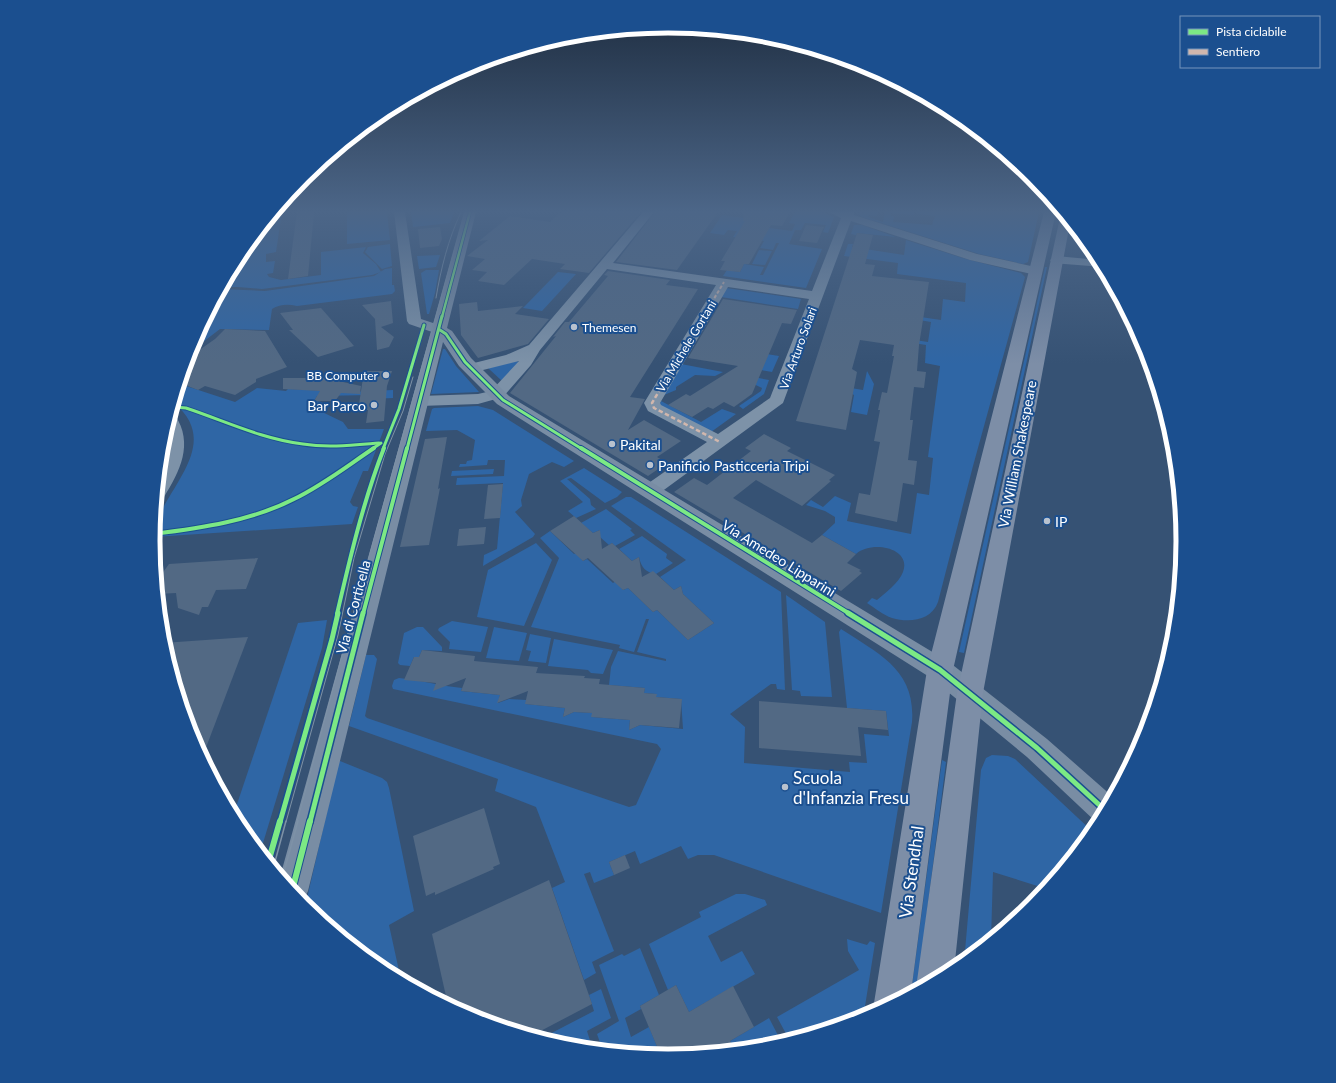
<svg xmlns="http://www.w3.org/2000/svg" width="1336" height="1083" viewBox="0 0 1336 1083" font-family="Lato,sans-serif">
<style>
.green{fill:#2f66a5}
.building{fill:#526984}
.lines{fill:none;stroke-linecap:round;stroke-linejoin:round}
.street{fill:#7d92a8;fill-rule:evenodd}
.secondary{fill:#798da4;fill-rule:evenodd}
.primary{fill:#7d8ea7;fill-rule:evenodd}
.tram-far1{stroke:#7e92a7;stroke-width:1}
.tram{stroke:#7e92a7;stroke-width:1.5}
.quiet-far1{stroke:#d1b7ad;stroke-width:2;stroke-dasharray:3.5 2;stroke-linecap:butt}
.quiet{stroke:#d1b7ad;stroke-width:2.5;stroke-dasharray:4.5 2.5;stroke-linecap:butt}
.cycleway-far4-casing{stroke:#1b4f8f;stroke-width:4}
.cycleway-far3-casing{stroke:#1b4f8f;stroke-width:5}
.cycleway-far2-casing{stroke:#1b4f8f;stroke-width:6}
.cycleway-far1-casing{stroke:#1b4f8f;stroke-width:8}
.cycleway-casing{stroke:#1b4f8f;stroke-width:8}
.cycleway-far4{stroke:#7ce984;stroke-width:2.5}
.cycleway-far3{stroke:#7ce984;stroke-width:3}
.cycleway-far2{stroke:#7ce984;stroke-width:4}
.cycleway-far1{stroke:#7ce984;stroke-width:5}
.cycleway{stroke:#7ce984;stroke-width:6}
.poi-dot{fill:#b9c2ce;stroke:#1b4f8f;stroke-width:1.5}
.labels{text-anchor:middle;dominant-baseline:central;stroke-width:4;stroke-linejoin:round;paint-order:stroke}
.far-poi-label{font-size:12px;fill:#fff;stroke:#1b4f8f;text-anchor:start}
.far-street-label{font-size:12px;fill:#fff;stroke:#1b4f8f}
.poi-label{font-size:14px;fill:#fff;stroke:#1b4f8f;text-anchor:start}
.street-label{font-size:14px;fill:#fff;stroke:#1b4f8f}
.near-poi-label{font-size:17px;fill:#fff;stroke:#1b4f8f;text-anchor:start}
.near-street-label{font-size:17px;fill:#fff;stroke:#1b4f8f}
.rim{fill:none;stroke:#fff;stroke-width:5}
</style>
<rect width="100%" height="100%" fill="#365274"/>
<g class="green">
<polygon points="275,212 282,212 276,252 266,254 266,262 275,261 273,273 267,274 269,277 281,280 321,275 321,252 366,247 363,253 376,264 381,272 372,275 262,289 238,287 222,287 240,255 251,241 262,239 262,228"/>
<polygon points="347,212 387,212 390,240 347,244"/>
<polygon points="411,212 454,212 450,223 413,227"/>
<polygon points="795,212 822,212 834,217 828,233 823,232 826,225 805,223 801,230 795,230 789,244 822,249 806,288 723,276 727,270 740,272 744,264 764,267 760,275 763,275 779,243 776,243 773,250 760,248 764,241 733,237 737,231 728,230 724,235 710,233 722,215 758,220 755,226 792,231 795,224 789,223"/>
<polygon points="866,212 878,212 877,216 869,215 868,217 883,222 885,212 914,212 914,215 891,213 891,216 894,216 893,222 932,225 935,216 918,214 918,212 1039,212 1028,262 1023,264 979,254 862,217 857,213"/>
<polygon points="854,225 862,225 896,237 857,233 856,235 851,234"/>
<path d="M906 240 966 259 1021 273 1025 277 973 466 938 602C931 621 909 623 892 618 883 615 875 608 867 603L872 598 877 600C885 593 899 583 903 572 912 548 872 540 856 554L822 535 835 523V517L825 511 806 505 811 500 823 507 835 496 851 503 847 521 911 534 917 493 929 495 933 458 928 457 940 366 925 363 926 345 895 340V337L928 342 931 322 907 318V315L941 320 943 299 965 302 966 283 897 274 898 263 844 256 848 244H853L852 247 904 255Z"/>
<polygon points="390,244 392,266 382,269 365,252 368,247"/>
<polygon points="759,250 772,251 765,265 752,264"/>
<polygon points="440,255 436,267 419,269 417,256"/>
<polygon points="1045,267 1047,267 964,653 959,652"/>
<path d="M392 268V285H394L395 291 392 294 297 306C288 304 280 304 272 309L269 330 220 329 190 352 221 289 265 291 374 276 385 269Z"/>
<polygon points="426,270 439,270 435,293 429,314 427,314 421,273"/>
<polygon points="558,272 576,274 542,311 523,308"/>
<polygon points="726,288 801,299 798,309 721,297"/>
<polygon points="718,346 779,356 772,372 761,370"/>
<polygon points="443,349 445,349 456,366 479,392 431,394"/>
<polygon points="516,361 520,362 502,381 488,368"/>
<polygon points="681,364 723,372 715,376 695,375 676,387 676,390 664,395"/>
<polygon points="867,371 874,384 867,415 851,412 854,395 839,386 863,390"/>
<polygon points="737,374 769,380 764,394 743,409 739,406 761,391 762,388 737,376"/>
<path d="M180 384 235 402 257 388 286 391 288 389 349 392 393 390V398L371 399 369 395C352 395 335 396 317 396L314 401 322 402 323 404 320 407V411L343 422 348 429H384L368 471H363L350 502 353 506 358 507 352 524 153 537C157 493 227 447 174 403Z"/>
<polygon points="661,401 701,422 722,409 736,414 711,432 659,405"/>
<polygon points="478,406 493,410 574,461 564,467 552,462 529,474 521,500 522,506 515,512 535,534 533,537 483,566 484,555 497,549 503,483 456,485 457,478 504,476 505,460 488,460 487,465 459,467 460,464 466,464 467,461 472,460 475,440 457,430 426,431 432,409 434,408"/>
<polygon points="584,468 622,492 617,497 605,503 571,478 567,479 590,499 591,505 596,509 576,518 568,511 583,502 560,481"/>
<polygon points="494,469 493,474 451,476 452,471"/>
<path d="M626 497H631L781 592 785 690 777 689 776 684H771L730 714 745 727 744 763 850 772 849 762 867 763 864 734 889 736 886 711 847 708 839 632 841 629C879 654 916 670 912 722L881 913 714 855H698L688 859 681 846 640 864 635 851 609 862 614 875 594 883 590 872 584 874 614 951 592 962 596 973 584 980 552 888 565 882 536 807 495 791 498 779 349 726 366 655H374L377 659 365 716 367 718 629 807 636 805 661 749 657 744 393 689 392 686 394 680 399 678C420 680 441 686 462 688L461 691 500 695 498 703 509 699 526 700V704L565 708 563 717 574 712 592 713V717L630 720 629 730 640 725 683 729 681 699 656 697V694L644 693 645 688 609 685 611 667 618 651 666 661V659L637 652 649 619H646L634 652 619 648 620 645 531 627 559 558 540 538 550 531 574 554 576 553 583 561 587 559 613 583 616 581 623 590 628 588 653 612 657 610 688 640 714 623 683 594 681 586 674 590 660 577 686 560 611 506Z"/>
<polygon points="606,509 632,529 630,530 635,535 615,546 612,543 609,545 600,537 600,530 593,533 581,523"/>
<path d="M642 536 667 554 666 558 673 563 656 574C646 573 641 567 639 557L632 561 619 549Z"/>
<polygon points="536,543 552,560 524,626 477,617 488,570"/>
<polygon points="786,595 825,622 832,697 801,696 800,691 792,690"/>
<polygon points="327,620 322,648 260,853 239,828 233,816 298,623"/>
<polygon points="452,621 488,627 481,652 449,649 450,642 438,630 439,628"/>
<polygon points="417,627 423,627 442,647 442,651 422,650 419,657 414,657 410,666 400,665 398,663 404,633"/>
<polygon points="494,627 527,633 519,661 486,658"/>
<polygon points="530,634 551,638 546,663 528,661 531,651 526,650"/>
<polygon points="554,639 613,650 603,674 591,673 588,670 548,666"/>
<polygon points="992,755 1008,756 1015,759 1093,832 1047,889 993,872 991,940 964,962 981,770 986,758"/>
<polygon points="942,760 946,762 917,990 911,993"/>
<polygon points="340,761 382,778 387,782 389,788 414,911 389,925 401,980 381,970 305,907 338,764"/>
<polygon points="736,894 745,894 765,900 767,905 708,936 721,962 742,951 755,974 689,1012 676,985 668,990 649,944 701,917 699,912"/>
<polygon points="847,939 867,945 870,941 875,943 863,1019 790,1041 777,1017 859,970 848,951"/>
<polygon points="640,948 659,995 640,1006 641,1009 625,1018 631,1037 649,1027 661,1056 603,1051 597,1034 619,1021 599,965 622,954 624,956"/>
<polygon points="601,989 611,1018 587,1031 593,1050 567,1047 540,1039 594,1011 589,995"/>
<polygon points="769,1018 782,1043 768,1047 735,1050 730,1041"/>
</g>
<g class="building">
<polygon points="297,212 314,212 308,276 288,279"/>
<polygon points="561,212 641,212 589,273 560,269 565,264 532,259 504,285 478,281 487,272 472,270 485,259 467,256 488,240 479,241 510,216 550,222"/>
<polygon points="655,212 718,212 677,270 616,262"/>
<polygon points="744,212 790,212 782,226 771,225 749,264 744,264 740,272 720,270 725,261 721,261 745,221 743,221"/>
<polygon points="806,225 824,227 817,243 799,241"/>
<polygon points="440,227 442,239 439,246 420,248 418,229"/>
<polygon points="857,233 873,235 865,264 875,265 872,276 929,282 919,345 917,371 926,372 924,388 914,387 910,420 913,420 908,460 917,461 914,485 903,483 897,522 855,513 859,493 870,495 880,442 874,441 880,410 878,410 882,392 887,393 894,356 892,356 894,345 860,340 852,369 857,372 846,430 796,421"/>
<polygon points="608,271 670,280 666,285 698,289 630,397 645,399 628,430 644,420 681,441 657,457 667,463 648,476 510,393 556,336 553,337 565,322 569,322 608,276 604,275"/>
<polygon points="723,299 797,310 791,324 782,323 752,394 734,407 724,402 713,409 708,407 692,417 668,405 686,394 690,396 738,366 688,358"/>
<polygon points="391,301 393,323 381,327 394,337 389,347 377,350 375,319 362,305"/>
<polygon points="477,302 478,311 523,306 515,314 549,319 528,344 478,358 461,335 459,304"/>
<polygon points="321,308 343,333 354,346 318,357 289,330 293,330 280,313"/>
<polygon points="225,329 265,331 287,367 256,379 256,382 235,395 205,386 198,390 180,383 188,358 215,339"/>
<polygon points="364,371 392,371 387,386 384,421 366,423 368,410 358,411"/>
<polygon points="283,378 325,378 361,386 360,394 341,393 335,401 314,401 320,391 283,389"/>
<polygon points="764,434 791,448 787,451 835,475 829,480 831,481 802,506 756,480 733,498 812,543 822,535 856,554 847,563 861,570 859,571 862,573 841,591 674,492 694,478 707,485 751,451 745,448"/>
<polygon points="447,437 438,489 440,488 429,545 400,547 425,439"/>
<polygon points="503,484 500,518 484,519 488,485"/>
<polygon points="574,516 593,533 600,530 602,549 612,543 632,561 639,557 642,577 653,571 674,590 681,586 683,594 714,623 688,640 657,610 653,612 628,588 623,590 588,558 583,561 550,531"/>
<polygon points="486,527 484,544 457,546 459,529"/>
<polygon points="258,558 246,589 216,590 208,607 202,607 199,615 178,608 176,593 158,594 156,582 169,564"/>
<polygon points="248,637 202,758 192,739 163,643"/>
<polygon points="422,650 475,656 474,661 538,667 536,673 585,676 584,678 600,679 599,684 645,688 644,693 657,694 656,697 682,699 679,728 640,725 629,730 630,720 591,717 592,713 574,712 563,717 565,708 525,704 528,691 497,703 500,695 461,691 466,678 433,691 436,683 404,680 414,657 419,657"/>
<polygon points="759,701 886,711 888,730 858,727 861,756 759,748"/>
<polygon points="484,808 500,864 493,867 494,869 435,895 435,892 426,896 413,836"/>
<polygon points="625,855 630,868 614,875 609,862"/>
<polygon points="549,880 592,1004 531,1036 471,1018 448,1005 432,934"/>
<polygon points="676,985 689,1012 733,986 754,1027 730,1041 735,1050 661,1056 640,1006"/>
</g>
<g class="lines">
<g class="street">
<polygon points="394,212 405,212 421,319 445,327 447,330 445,333 435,333 409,324 407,321"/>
<path d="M643 212H654L613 263 812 291 841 218 829 212H854V215L977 254 1040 268 1042 271 1036 275 970 260 851 221 783 403 657 495 650 497 643 495 641 491 643 487 707 442 648 411 644 403 716 285 607 269 540 350 531 365 503 397 478 404 420 406 414 404 412 401 414 398 420 396 478 394 491 391 519 361 471 373 466 371 463 368 466 365 506 355 529 345ZM728 287 809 299 770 398 718 434 661 405 660 403Z"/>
<polygon points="1056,256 1099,260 1103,267 1052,263 1050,260"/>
<path d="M170 414 175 415C194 444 180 471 164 497L157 499 159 473 168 448 166 430Z"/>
</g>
<polygon class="secondary" points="464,212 476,212 447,328 452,331 471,358 509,396 949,662 1047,739 1113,797 1099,823 1095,821 1027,757 931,678 497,404 459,366 443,342 308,891 303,902 301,903 280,877"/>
<g class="primary">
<polygon points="1044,212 1056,212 953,670 911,993 878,1011 874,1003 927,670"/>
<polygon points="1061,213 1070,223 983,693 954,971 920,988 917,981 957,693"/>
</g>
<g class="tram-far1">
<path d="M436 298C441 268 448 240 461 212"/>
<polyline points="286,822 338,635 354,558 385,454 403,411 413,377"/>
<polyline points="297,822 364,574 465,212"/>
</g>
<g class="tram">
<polyline points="273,869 286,821"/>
<polyline points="282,879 298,821"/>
</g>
<polyline class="quiet-far1" points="703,317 724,282"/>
<polyline class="quiet" points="704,316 652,403 654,408 720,442"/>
<defs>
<polyline id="cycleway-far4" points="442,317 470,212"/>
<g id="cycleway-far3">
<polyline points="440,330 446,334 465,362 503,400 582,449"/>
<path d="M175 407 186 408C225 421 262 439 303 444 328 448 354 445 379 443"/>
<polyline points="372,449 381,443"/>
<polyline points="383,449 399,409 424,325"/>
<polyline points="407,449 442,316"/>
</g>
<g id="cycleway-far2">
<polyline points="581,448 850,614"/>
<path d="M153 534C201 528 251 521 294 499 323 485 347 466 374 448"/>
<path d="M337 614C350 558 363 502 384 448"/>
<polyline points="363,614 407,448"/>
</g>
<g id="cycleway-far1">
<polyline points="848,613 940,670 1037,748 1106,811"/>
<polyline points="280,822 332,639 338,613"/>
<polyline points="310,822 363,613"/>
</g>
<g id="cycleway">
<polyline points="268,863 280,821"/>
<polyline points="292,891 310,821"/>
</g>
</defs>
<use href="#cycleway-far4" class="cycleway-far4-casing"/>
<use href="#cycleway-far3" class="cycleway-far3-casing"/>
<use href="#cycleway-far2" class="cycleway-far2-casing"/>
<use href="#cycleway-far1" class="cycleway-far1-casing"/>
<use href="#cycleway" class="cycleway-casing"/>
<use href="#cycleway-far4" class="cycleway-far4"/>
<use href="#cycleway-far3" class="cycleway-far3"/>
<use href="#cycleway-far2" class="cycleway-far2"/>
<use href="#cycleway-far1" class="cycleway-far1"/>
<use href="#cycleway" class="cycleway"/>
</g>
<linearGradient id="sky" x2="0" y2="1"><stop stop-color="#1e2d40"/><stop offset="0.58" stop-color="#4c6688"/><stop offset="1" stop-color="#4c6688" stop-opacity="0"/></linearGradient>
<rect width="1336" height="364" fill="url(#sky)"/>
<g class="poi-dot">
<circle cx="574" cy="327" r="4"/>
<circle cx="386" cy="375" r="4"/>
<circle cx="374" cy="405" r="4"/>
<circle cx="612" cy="444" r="4"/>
<circle cx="650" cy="465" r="4"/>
<circle cx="1047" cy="521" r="4"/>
<circle cx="785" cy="787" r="4"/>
</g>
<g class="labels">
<g class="far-poi-label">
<text x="582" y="327">Themesen</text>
<text x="378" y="375" text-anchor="end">BB Computer</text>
</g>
<g class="far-street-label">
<text transform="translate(686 346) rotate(-59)">Via Michele Gortani</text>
<text transform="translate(798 348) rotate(-70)">Via Arturo Solari</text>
</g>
<g class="poi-label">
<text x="366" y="405" text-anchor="end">Bar Parco</text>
<text x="620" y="444">Pakital</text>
<text x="658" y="465">Panificio Pasticceria Tripi</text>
<text x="1055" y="521">IP</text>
</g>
<g class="street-label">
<text transform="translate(1017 454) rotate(-79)">Via William Shakespeare</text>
<text transform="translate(779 558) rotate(32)">Via Amedeo Lipparini</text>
<text transform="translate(353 607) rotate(-75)">Via di Corticella</text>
</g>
<g class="near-poi-label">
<text x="793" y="777">Scuola<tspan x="793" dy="20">d'Infanzia Fresu</tspan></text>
</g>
<g class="near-street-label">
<text transform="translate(911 872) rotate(-82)">Via Stendhal</text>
</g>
</g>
<path d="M0 0H1336V1083H0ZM160 541a508 508 0 1 1 1016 0a508 508 0 1 1-1016 0Z" fill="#1b4f8f" fill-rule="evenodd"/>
<path class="rim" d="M160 541a508 508 0 1 1 1016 0a508 508 0 1 1-1016 0Z"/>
<rect x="1180" y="16" width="140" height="52" fill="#1b4f8f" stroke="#7695bc"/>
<rect x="1188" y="29" width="20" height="6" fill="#7ce984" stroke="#7695bc"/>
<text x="1216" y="36" font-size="12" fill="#ffffff">Pista ciclabile</text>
<rect x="1188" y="49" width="20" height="6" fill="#d1b7ad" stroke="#7695bc"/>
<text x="1216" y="56" font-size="12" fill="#ffffff">Sentiero</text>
</svg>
